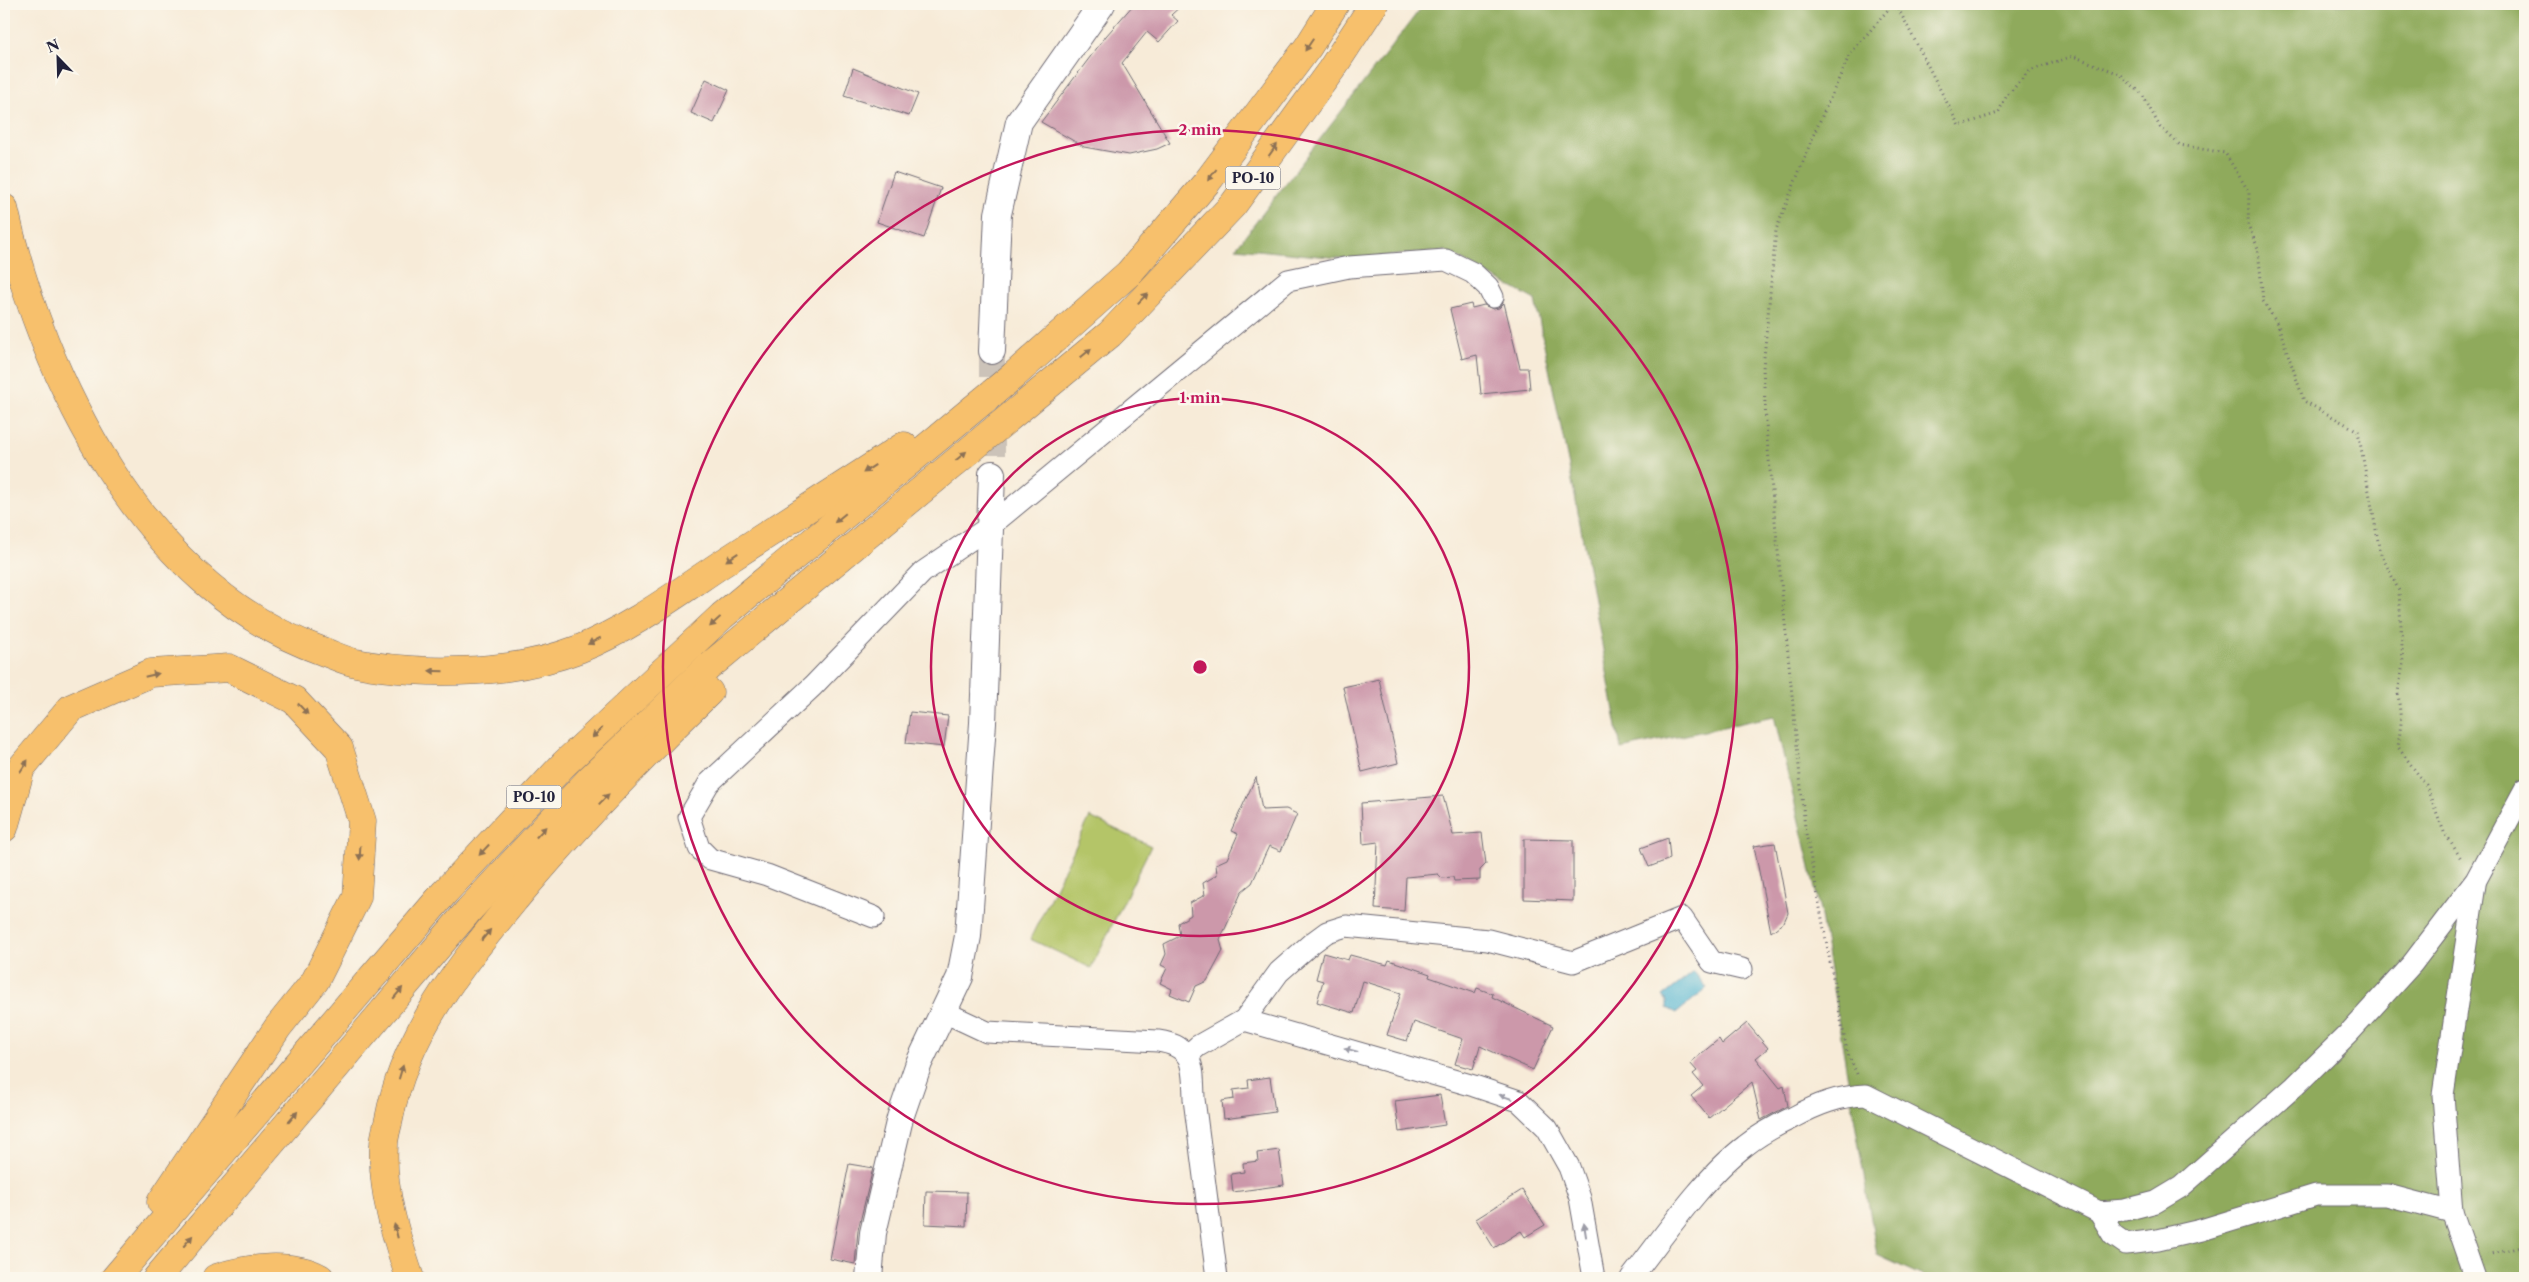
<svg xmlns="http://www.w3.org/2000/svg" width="2529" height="1282" viewBox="0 0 2529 1282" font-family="'Libre Caslon Text',serif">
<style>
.green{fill:#b4c567;stroke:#6b7451}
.forest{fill:#8faa5c;stroke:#58664c}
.water{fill:#51b4d0;stroke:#3a6b86}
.building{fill:#cc98aa}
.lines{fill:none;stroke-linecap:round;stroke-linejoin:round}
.tertiary-tunnel{stroke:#ccc3b9;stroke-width:26;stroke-dasharray:26 13;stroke-linecap:butt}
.minor-casing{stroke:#6d6872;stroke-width:23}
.tertiary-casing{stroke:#6d6872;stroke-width:28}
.motorway-casing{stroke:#6d6872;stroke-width:29}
.path{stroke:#6d6872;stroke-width:3;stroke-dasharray:1 4;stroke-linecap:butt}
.minor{stroke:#fff;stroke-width:21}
.tertiary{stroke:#fff;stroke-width:26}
.motorway{stroke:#f7c06c;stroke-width:28}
.oneway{fill:#8c7154}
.oneway2{fill:#9c9ca7}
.ring{fill:none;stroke:#c2185b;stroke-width:2.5}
.labels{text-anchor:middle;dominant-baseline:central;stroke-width:5;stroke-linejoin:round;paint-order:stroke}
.shield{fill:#fbf7ec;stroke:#636270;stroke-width:1}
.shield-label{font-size:14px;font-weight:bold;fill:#22223b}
.centre{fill:#c2185b;stroke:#fbf7ec;stroke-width:2.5}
.ring-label{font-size:15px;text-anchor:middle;font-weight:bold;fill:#c2185b;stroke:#fbf7ec;stroke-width:5;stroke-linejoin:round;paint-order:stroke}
</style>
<rect width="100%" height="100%" fill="#fbf7ec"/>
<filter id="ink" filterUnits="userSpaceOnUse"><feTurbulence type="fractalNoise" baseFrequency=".02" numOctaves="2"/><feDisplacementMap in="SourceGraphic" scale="10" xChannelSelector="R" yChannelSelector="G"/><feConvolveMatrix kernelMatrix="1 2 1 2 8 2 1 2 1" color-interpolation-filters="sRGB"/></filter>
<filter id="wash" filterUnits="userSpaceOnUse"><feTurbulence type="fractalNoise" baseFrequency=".0096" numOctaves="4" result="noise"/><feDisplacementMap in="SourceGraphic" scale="20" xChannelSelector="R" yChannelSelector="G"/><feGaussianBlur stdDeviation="1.12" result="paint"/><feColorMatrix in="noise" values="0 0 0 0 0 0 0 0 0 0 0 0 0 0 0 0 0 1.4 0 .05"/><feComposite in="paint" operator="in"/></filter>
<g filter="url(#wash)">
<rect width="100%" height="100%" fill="#f7ebd8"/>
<polygon class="green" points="1090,817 1151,846 1091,968 1030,939"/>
<polygon class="forest" points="1424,4 2525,4 2525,1278 1927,1278 1877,1255 1820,910 1774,716 1621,749 1575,496 1535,300 1446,251 1350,259 1236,248"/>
<polygon class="water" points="1694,972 1707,988 1677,1013 1667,1008 1667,1001 1663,996"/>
<g id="blocks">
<g class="building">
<polygon points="1134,4 1183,4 1171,15 1178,21 1159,42 1147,32 1122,63 1170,143 1157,149 1129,155 1084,147 1041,122 1106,36"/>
<polygon points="853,68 918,94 909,116 844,96"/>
<polygon points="706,79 729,90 714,123 691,113"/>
<polygon points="894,172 941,188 924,238 877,222"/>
<polygon points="1504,303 1520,368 1528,368 1530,389 1481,394 1477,355 1462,359 1450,309 1471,304 1472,308 1484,305 1493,309 1499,308"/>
<polygon points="1379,679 1398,763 1362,772 1343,687"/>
<polygon points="910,712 948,716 944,747 906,743"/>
<polygon points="1256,777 1262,810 1286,809 1297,814 1281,851 1269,846 1252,883 1242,891 1220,940 1223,951 1207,981 1196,986 1189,1002 1170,994 1172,989 1160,983 1167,968 1161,965 1166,954 1164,944 1180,936 1178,923 1191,915 1190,903 1205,895 1203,883 1217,875 1216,864 1227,859 1238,834 1231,831"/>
<polygon points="1443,796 1453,835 1482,833 1486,864 1480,870 1480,880 1454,881 1453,877 1442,878 1438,874 1406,877 1404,911 1375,909 1378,842 1363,844 1361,803"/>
<polygon points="1668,838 1670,859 1649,867 1641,848"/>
<polygon points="1524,839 1573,840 1573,901 1524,899"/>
<polygon points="1775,843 1788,913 1784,922 1771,932 1754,846"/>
<polygon points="1323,953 1348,960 1350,955 1387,965 1389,960 1430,974 1429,977 1475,993 1477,988 1493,994 1492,997 1553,1026 1533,1070 1480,1046 1473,1069 1455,1064 1463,1039 1414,1022 1407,1041 1387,1035 1401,993 1363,981 1354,1013 1317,1002 1323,981 1316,979"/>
<polygon points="1747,1023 1768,1048 1756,1058 1780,1088 1784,1086 1788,1106 1761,1120 1752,1082 1709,1118 1691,1096 1703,1086 1693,1074 1697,1071 1690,1063 1719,1039 1722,1044"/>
<polygon points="1270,1077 1275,1112 1224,1119 1222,1101 1234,1099 1233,1090 1249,1088 1248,1080"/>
<polygon points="1440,1095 1445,1125 1399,1132 1395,1101"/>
<polygon points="1279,1150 1284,1185 1233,1192 1231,1174 1244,1172 1243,1163 1258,1161 1257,1153"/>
<polygon points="849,1164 873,1168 858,1230 855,1264 830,1259"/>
<polygon points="1522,1190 1545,1225 1525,1237 1521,1231 1494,1248 1476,1219"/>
<polygon points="926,1191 967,1192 966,1226 925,1224"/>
</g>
</g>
</g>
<g filter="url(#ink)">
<use href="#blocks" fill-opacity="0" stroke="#6d6872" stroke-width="1"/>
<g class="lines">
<polyline class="tertiary-tunnel" points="992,351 992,474"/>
<defs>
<g id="minor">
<polyline points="874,917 767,875 710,859 699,848 689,817 709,783 813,686 923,572 989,527 1288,280 1349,267 1446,260 1473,273 1488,287 1493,297"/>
<path d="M946 1009 955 1017 987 1032 1158 1041C1195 1046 1193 1068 1194 1099L1217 1278"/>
<polyline points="1244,1020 1474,1086 1519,1101 1547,1128 1569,1167 1580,1198 1594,1278"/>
<polyline points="1188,1055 1198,1046 1244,1020 1279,972 1312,943 1327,932 1346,926 1488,940 1573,962 1682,918 1712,962 1742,969"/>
<polyline points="2099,1212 2113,1235 2126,1244 2158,1240 2201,1230 2316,1195 2387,1195 2452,1212 2475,1278"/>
<polyline points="2452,1212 2443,1095 2475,885"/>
<path d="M1631 1278C1664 1236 1703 1178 1745 1146 1760 1134 1777 1125 1794 1117 1818 1104 1839 1096 1866 1095L2099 1212 2125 1210 2156 1202 2181 1187 2295 1086 2349 1033 2412 964 2476 880 2525 789"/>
</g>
<g id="tertiary">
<polyline points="992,351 998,214 1019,122 1102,4"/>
<polyline points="869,1278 873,1233 900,1118 919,1063 960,977 968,936 983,723 992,474"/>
</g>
<g id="motorway">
<path d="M4 208C42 380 145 589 322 651 333 655 345 661 356 663 380 668 405 670 429 671 480 672 530 668 579 649 629 629 675 595 720 565 781 525 843 486 904 446"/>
<polyline points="4,828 21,768 71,708 151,673 229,668 294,700 339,748 362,821 357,897 315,981 278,1027 161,1202"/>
<polyline points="115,1278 445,892 564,764 722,616 1013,376 1129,273 1207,182 1308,47 1335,4"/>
<polyline points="157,1278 469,910 589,780 707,668 1110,334 1233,205 1331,70 1374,4"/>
<path d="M216 1278C247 1268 291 1262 320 1278"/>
<path d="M410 1278C396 1237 381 1189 384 1145 384 1137 387 1128 389 1119 405 1033 461 965 515 899 576 826 641 758 709 692"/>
</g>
</defs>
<use href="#minor" class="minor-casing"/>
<use href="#tertiary" class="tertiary-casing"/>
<use href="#motorway" class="motorway-casing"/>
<g class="path">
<polyline points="1896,4 1959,126 1998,113 2006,97 2029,71 2073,56 2120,74 2142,94 2160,127 2180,145 2225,153 2249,192 2248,225 2258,248 2263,301 2278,325 2304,401 2358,431 2380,552 2399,591 2403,664 2398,692 2401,723 2398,747 2426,785 2444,832 2462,860"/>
<polyline points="1857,1074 1847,1052 1805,828 1767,439 1763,368 1776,230 1814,134 1850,54 1893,4"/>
<polyline points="2488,1255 2525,1246"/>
</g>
<use href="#minor" class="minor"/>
<use href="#tertiary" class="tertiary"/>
<use href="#motorway" class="motorway"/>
</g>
<defs><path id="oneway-solid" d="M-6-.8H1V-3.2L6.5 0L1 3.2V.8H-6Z" transform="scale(1.25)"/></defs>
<g class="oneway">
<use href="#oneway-solid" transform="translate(1309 45) rotate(124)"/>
<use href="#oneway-solid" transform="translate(1273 150) rotate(-54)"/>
<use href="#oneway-solid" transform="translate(1212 175) rotate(127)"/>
<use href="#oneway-solid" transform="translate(1143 298) rotate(-46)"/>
<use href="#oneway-solid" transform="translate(1086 353) rotate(-40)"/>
<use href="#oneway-solid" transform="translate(961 456) rotate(-40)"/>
<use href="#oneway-solid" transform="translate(869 469) rotate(147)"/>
<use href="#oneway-solid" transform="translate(840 518) rotate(140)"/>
<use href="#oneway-solid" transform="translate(732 557) rotate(147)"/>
<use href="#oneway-solid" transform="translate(715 622) rotate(137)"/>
<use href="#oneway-solid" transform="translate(594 641) rotate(153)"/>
<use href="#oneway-solid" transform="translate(436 671) rotate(-178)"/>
<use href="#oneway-solid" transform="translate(152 675) rotate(-13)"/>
<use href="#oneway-solid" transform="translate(303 709) rotate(47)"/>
<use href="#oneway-solid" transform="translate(597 733) rotate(137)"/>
<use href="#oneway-solid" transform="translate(24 766) rotate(-57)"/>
<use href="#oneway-solid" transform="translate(604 799) rotate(-46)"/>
<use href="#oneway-solid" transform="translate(541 832) rotate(-47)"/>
<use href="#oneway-solid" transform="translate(484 850) rotate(133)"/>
<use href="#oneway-solid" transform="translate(360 853) rotate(93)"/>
<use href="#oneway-solid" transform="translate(486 935) rotate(-50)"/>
<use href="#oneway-solid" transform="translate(398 993) rotate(-50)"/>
<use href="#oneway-solid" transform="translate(401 1072) rotate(-73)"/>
<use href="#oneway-solid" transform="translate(293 1117) rotate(-50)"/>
<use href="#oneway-solid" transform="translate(396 1231) rotate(-104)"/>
<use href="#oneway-solid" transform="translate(188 1241) rotate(-50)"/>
</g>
<g class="oneway2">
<use href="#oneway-solid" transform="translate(1351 1050) rotate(-164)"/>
<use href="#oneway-solid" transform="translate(1506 1097) rotate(-161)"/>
<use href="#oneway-solid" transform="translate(1585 1230) rotate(-99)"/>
</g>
</g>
<g class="ring">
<circle cx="1200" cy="667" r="269"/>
<circle cx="1200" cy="667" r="537"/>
</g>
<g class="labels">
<g class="shield">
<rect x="1225.5" y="166.5" width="55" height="23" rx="4"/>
<rect x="506.5" y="785.5" width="55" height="23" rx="4"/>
</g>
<g class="shield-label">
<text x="1253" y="178">PO-10</text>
<text x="534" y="797">PO-10</text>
</g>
</g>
<circle cx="1200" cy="667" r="8" class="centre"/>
<g class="ring-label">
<text x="1200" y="135">2 min</text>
<text x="1200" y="403">1 min</text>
</g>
<rect width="2529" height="1282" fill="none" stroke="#fbf7ec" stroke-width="20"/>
<g transform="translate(58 58) rotate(337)" stroke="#fbf7ec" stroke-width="4" paint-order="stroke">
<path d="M0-4L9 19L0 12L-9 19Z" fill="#22223b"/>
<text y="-8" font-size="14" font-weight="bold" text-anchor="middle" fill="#22223b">N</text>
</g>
</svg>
